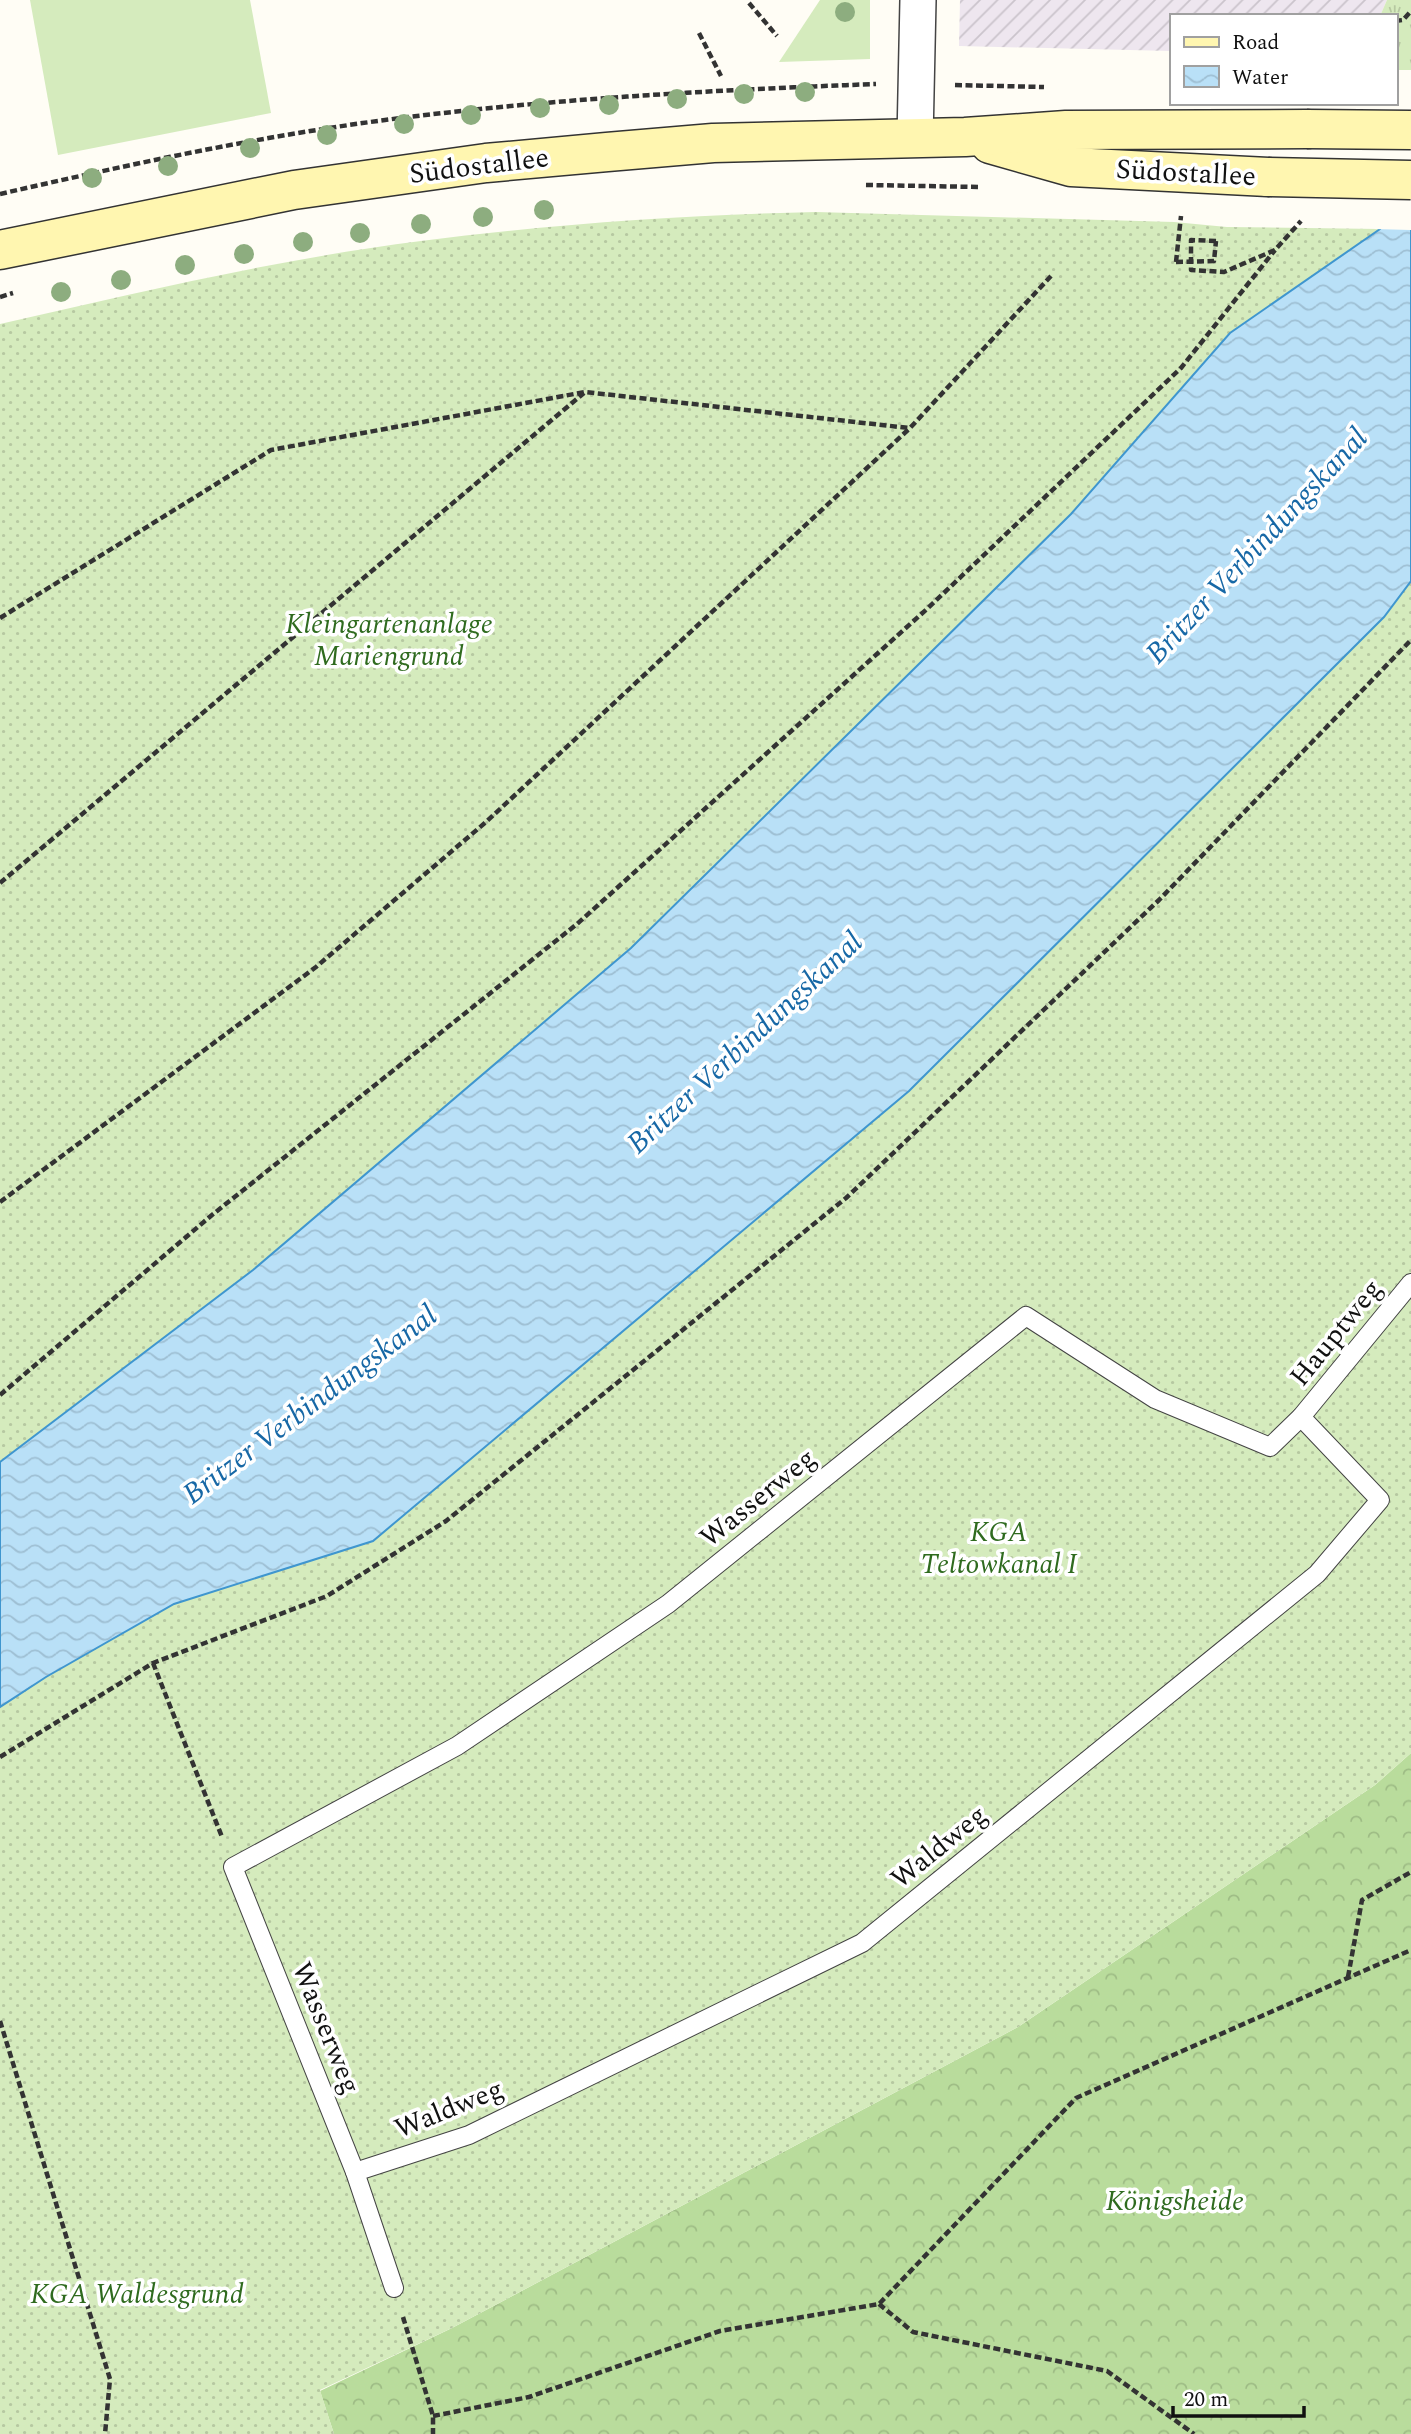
<svg xmlns="http://www.w3.org/2000/svg" width="1411" height="2434" viewBox="0 0 1411 2434" font-family="Spectral,serif">
<style>
.industrial{fill:url(#industrial-furrows)}
.grass{fill:#d5ebbd}
.forest{fill:url(#forest-crowns)}
.park{fill:url(#park-tufts)}
.garden{fill:url(#garden-dots)}
.water{fill:url(#water-waves);stroke:#3f96cf;stroke-width:2}
.pier{fill:#fffdf5}
.lines{fill:none;stroke-linecap:round;stroke-linejoin:round}
.lane-casing{stroke:#444;stroke-width:20}
.street-casing{stroke:#444;stroke-width:38}
.secondary-casing{stroke:#333;stroke-width:41}
.path{stroke:#333;stroke-width:4.5;stroke-dasharray:7 3.5;stroke-linecap:butt}
.lane{stroke:#fff;stroke-width:18}
.street{stroke:#fff;stroke-width:35}
.secondary{stroke:#fff6b0;stroke-width:38}
.secondary-bridge-casing{stroke:#333;stroke-width:41;stroke-linecap:butt}
.path-bridge{stroke:#333;stroke-width:4.5;stroke-dasharray:7 3.5;stroke-linecap:butt}
.secondary-bridge{stroke:#fff6b0;stroke-width:38}
.tree{fill:#8dad7f}
.labels{text-anchor:middle;dominant-baseline:central;stroke-width:7;stroke-linejoin:round;paint-order:stroke}
.street-label{font-size:28px;fill:#111;stroke:#fff}
.park-label{font-size:28px;font-style:italic;fill:#2f6b1f;stroke:#fff}
.water-label{font-size:30px;font-style:italic;fill:#1768a6;stroke:#fff}
</style>
<defs>
<pattern id="industrial-furrows" width="10" height="10" patternUnits="userSpaceOnUse" patternTransform="scale(1.75)"><rect width="10" height="10" fill="#eee6ef"/><path d="M-1 1l2-2M0 10L10 0M9 11l2-2" fill="none" stroke="#cbc4cc"/></pattern>
<pattern id="forest-crowns" width="20" height="18" patternUnits="userSpaceOnUse" patternTransform="scale(1.75)"><rect width="20" height="18" fill="#b9dc9c"/><path d="M2 6a3 3 0 1 1 6 0M12 15a3 3 0 1 1 6 0" fill="none" stroke="#9ebc85"/></pattern>
<pattern id="park-tufts" width="24" height="20" patternUnits="userSpaceOnUse" patternTransform="scale(1.75)"><rect width="24" height="20" fill="#d5ebbd"/><path d="M3 7l-1-3M5 7V3M7 7l1-3M15 17l-1-3M17 17v-4M19 17l1-3" fill="none" stroke="#b6c8a1"/></pattern>
<pattern id="garden-dots" width="8" height="8" patternUnits="userSpaceOnUse" patternTransform="scale(1.75)"><rect width="8" height="8" fill="#d5ebbd"/><path d="M2 2h.1M6 6h.1" fill="none" stroke="#b6c8a1" stroke-width="1.8" stroke-linecap="round"/></pattern>
<pattern id="water-waves" width="16" height="10" patternUnits="userSpaceOnUse" patternTransform="scale(1.75)"><rect width="16" height="10" fill="#b9e0f7"/><path d="M0 5q4-4 8 0t8 0" fill="none" stroke="#9ebfd3"/></pattern>
</defs>
<rect width="100%" height="100%" fill="#fffdf5"/>
<polygon class="industrial" points="960,0 1387,0 1380,16 1171,16 1171,51 959,46"/>
<g class="grass">
<polygon points="30,0 250,0 271,113 58,155"/>
<polygon points="820,0 870,0 870,59 779,62"/>
</g>
<polygon class="forest" points="1411,1753 1411,2434 334,2434 320,2391 452,2328 1018,2027 1375,1785"/>
<polygon class="park" points="1387,0 1411,0 1411,70 1395,70 1395,16 1380,16"/>
<g class="garden">
<path d="M816 212 1174 222 1227 227 1380 229 1230 333 1071 514 631 948 253 1270 0 1462V324C139 292 279 259 421 241 552 224 684 215 816 212Z"/>
<polygon points="1411,581 1411,1753 1375,1785 1018,2027 452,2328 320,2390 334,2434 0,2434 0,1707 46,1677 174,1604 373,1541 909,1091 1384,617"/>
</g>
<polygon class="water" points="1411,192 1411,581 1384,617 909,1091 373,1541 174,1604 46,1677 0,1707 0,1462 253,1270 631,948 1071,514 1230,333 1380,229"/>
<polygon class="pier" points="1411,188 1411,230 1374,229 1408,190"/>
<g class="lines">
<defs>
<g id="lane">
<polyline points="355,2172 469,2135 862,1943 1317,1574 1380,1500 1301,1417"/>
<polyline points="394,2288 355,2172 233,1867 457,1746 668,1604 1026,1316 1155,1399 1270,1447 1301,1417 1411,1283"/>
</g>
<polyline id="street" points="915,139 918,0"/>
<g id="secondary">
<polyline points="990,144 1071,167 1268,177"/>
<polyline points="0,250 294,190 486,163 607,152 713,143 965,137 1066,130 1307,129"/>
</g>
</defs>
<use href="#lane" class="lane-casing"/>
<use href="#street" class="street-casing"/>
<use href="#secondary" class="secondary-casing"/>
<g class="path">
<polyline points="749,3 777,36"/>
<polyline points="1395,21 1403,20 1411,11"/>
<polyline points="699,33 721,76"/>
<polyline points="955,85 1044,87"/>
<polyline points="866,185 980,187"/>
<path d="M0 194C127 165 256 137 385 120 548 99 712 90 876 84"/>
<polyline points="1216,241 1191,240 1191,270 1224,272 1275,250 1301,221"/>
<polyline points="1176,262 1181,216"/>
<polyline points="0,297 13,293"/>
<polyline points="0,618 271,450 585,392 909,428"/>
<polyline points="0,883 584,393"/>
<polyline points="0,1202 316,967 486,822 910,428 1051,276"/>
<polyline points="0,1395 212,1215 577,924 928,608 1181,368 1275,250"/>
<polyline points="153,1663 222,1837"/>
<polyline points="0,1757 153,1663 327,1596 446,1521 846,1198 1159,900 1411,640"/>
<polyline points="1348,1977 1362,1900 1411,1872"/>
<polyline points="0,2021 110,2379 105,2434"/>
<polyline points="879,2304 913,2332 1107,2371 1194,2434"/>
<polyline points="403,2317 433,2416 433,2434"/>
<polyline points="433,2416 529,2397 720,2331 879,2304 1076,2098 1411,1950"/>
</g>
<use href="#lane" class="lane"/>
<use href="#street" class="street"/>
<use href="#secondary" class="secondary"/>
<defs>
<g id="secondary-bridge">
<polyline points="1307,129 1411,130"/>
<polyline points="1268,177 1411,180"/>
</g>
</defs>
<use href="#secondary-bridge" class="secondary-bridge-casing"/>
<polyline class="path-bridge" points="1176,262 1214,261 1216,241"/>
<use href="#secondary-bridge" class="secondary-bridge"/>
</g>
<g class="tree">
<circle cx="845" cy="12" r="10"/>
<circle cx="805" cy="92" r="10"/>
<circle cx="744" cy="94" r="10"/>
<circle cx="677" cy="99" r="10"/>
<circle cx="609" cy="105" r="10"/>
<circle cx="540" cy="108" r="10"/>
<circle cx="471" cy="115" r="10"/>
<circle cx="404" cy="124" r="10"/>
<circle cx="327" cy="135" r="10"/>
<circle cx="250" cy="148" r="10"/>
<circle cx="168" cy="166" r="10"/>
<circle cx="92" cy="178" r="10"/>
<circle cx="544" cy="210" r="10"/>
<circle cx="483" cy="217" r="10"/>
<circle cx="421" cy="224" r="10"/>
<circle cx="360" cy="233" r="10"/>
<circle cx="303" cy="242" r="10"/>
<circle cx="244" cy="254" r="10"/>
<circle cx="185" cy="265" r="10"/>
<circle cx="121" cy="280" r="10"/>
<circle cx="61" cy="292" r="10"/>
</g>
<g class="labels">
<g class="street-label">
<text transform="translate(479 166) rotate(-7)">Südostallee</text>
<text transform="translate(1186 173) rotate(3)">Südostallee</text>
<text transform="translate(1336 1333) rotate(-51)">Hauptweg</text>
<text transform="translate(758 1498) rotate(-39)">Wasserweg</text>
<text transform="translate(939 1847) rotate(-39)">Waldweg</text>
<text transform="translate(326 2028) rotate(68)">Wasserweg</text>
<text transform="translate(449 2109) rotate(-22)">Waldweg</text>
</g>
<g class="park-label">
<text x="389" y="624">Kleingartenanlage<tspan x="389" dy="32">Mariengrund</tspan></text>
<text x="999" y="1532">KGA<tspan x="999" dy="32">Teltowkanal I</tspan></text>
<text x="1175" y="2201">Königsheide</text>
<text x="137" y="2294">KGA Waldesgrund</text>
</g>
<g class="water-label">
<text transform="translate(1257 546) rotate(-47)">Britzer Verbindungskanal</text>
<text transform="translate(745 1043) rotate(-43)">Britzer Verbindungskanal</text>
<text transform="translate(310 1405) rotate(-37)">Britzer Verbindungskanal</text>
</g>
</g>
<rect x="1170" y="14" width="228" height="91" fill="#ffffff" stroke="#a0a0a0" stroke-width="2"/>
<rect x="1184" y="37" width="35" height="10" fill="#fff6b0" stroke="#a0a0a0" stroke-width="2"/>
<text x="1232" y="49" font-size="21" fill="#111111">Road</text>
<rect x="1184" y="66" width="35" height="21" fill="url(#water-waves)" stroke="#a0a0a0" stroke-width="2"/>
<text x="1232" y="84" font-size="21" fill="#111111">Water</text>
<path d="M1173 2406v10h131v-10" fill="none" stroke="#111111" stroke-width="3.5"/>
<text x="1184" y="2406" font-size="21" fill="#111111" stroke="#ffffff" stroke-width="5" paint-order="stroke">20 m</text>
</svg>
